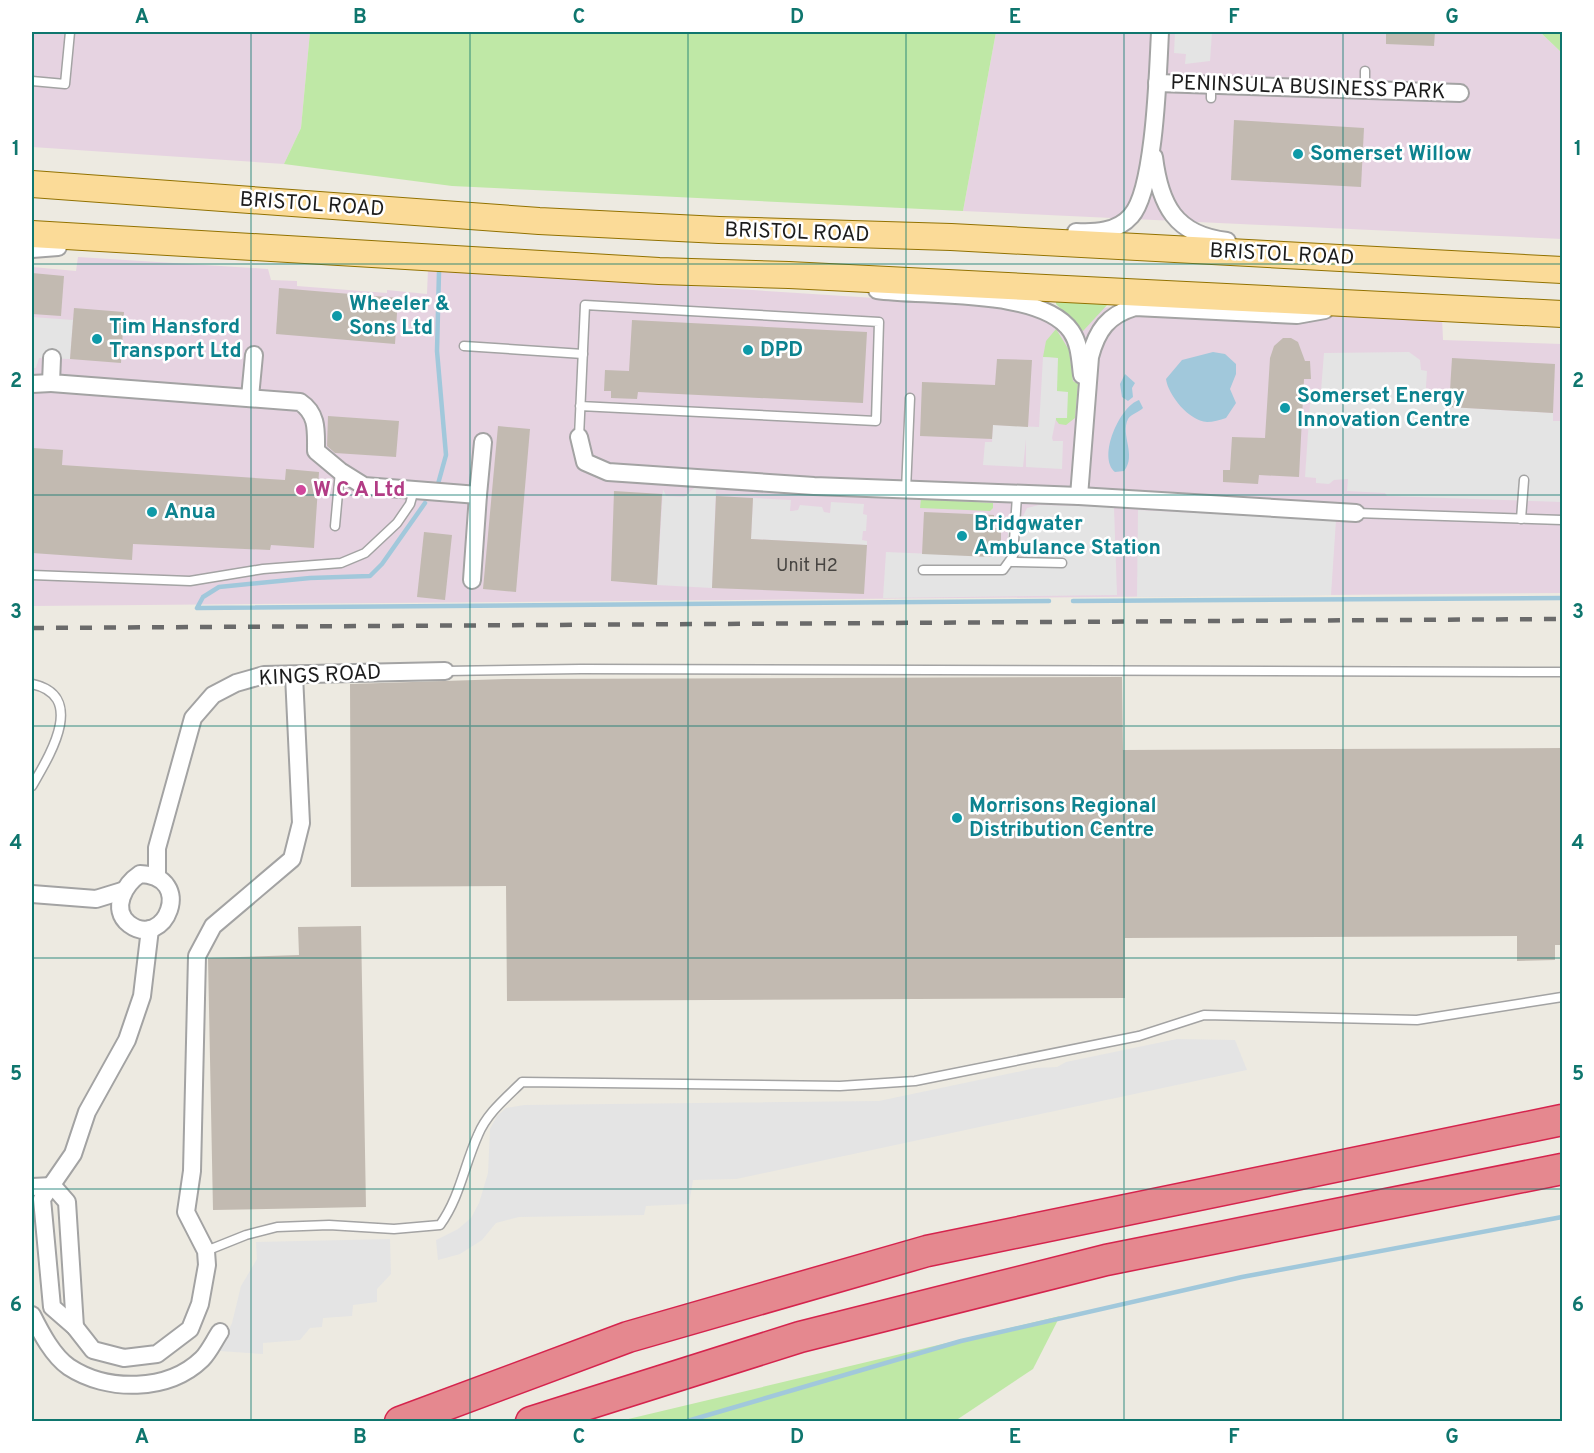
<svg xmlns="http://www.w3.org/2000/svg" width="1594" height="1453" viewBox="0 0 1594 1453" font-family="Overpass,sans-serif">
<style>
.industrial{fill:#e6d3e1}
.grass{fill:#bfe8a6}
.parking{fill:#e4e4e4}
.water{fill:#a1c8db}
.lines{fill:none;stroke-linecap:round;stroke-linejoin:round}
.stream{stroke:#a1c8db;stroke-width:4.5}
.building{fill:#c2bab1}
.lane-casing{stroke:#a3a3a3;stroke-width:11}
.street-casing{stroke:#a3a3a3;stroke-width:20}
.primary-casing{stroke:#927201;stroke-width:28}
.highway-casing{stroke:#d5244d;stroke-width:33}
.lane{stroke:#fff;stroke-width:8}
.street{stroke:#fff;stroke-width:16}
.primary{stroke:#fbdb98;stroke-width:26}
.highway{stroke:#e5888f;stroke-width:30}
.rail{stroke:#6a6a6a;stroke-width:4.5;stroke-dasharray:12 12;stroke-linecap:butt}
.grid{fill:none;stroke:#0f766e;stroke-width:1.5;stroke-opacity:0.55}
.culture-dot{fill:#0f9aa8;stroke:#fff;stroke-width:2}
.hotel-dot{fill:#d1479c;stroke:#fff;stroke-width:2}
.labels{text-anchor:middle;dominant-baseline:central;stroke-width:5;stroke-linejoin:round;paint-order:stroke}
.number-label{font-size:18px;fill:#464441}
.street-label{font-size:21px;fill:#1c1c1c;stroke:#fff}
.culture-label{font-size:21px;font-weight:bold;fill:#0d838f;stroke:#fff;text-anchor:start}
.hotel-label{font-size:21px;font-weight:bold;fill:#b23c85;stroke:#fff;text-anchor:start}
.neatline{fill:none;stroke:#0f766e;stroke-width:2}
.grid-label{font-size:20px;text-anchor:middle;font-weight:bold;fill:#0f766e}
</style>
<rect width="100%" height="100%" fill="#edeae1"/>
<g class="industrial">
<polygon points="32,32 310,32 301,128 284,164 32,147"/>
<polygon points="996,32 1540,32 1562,53 1562,239 963,211"/>
<polygon points="78,257 268,269 271,280 297,281 297,286 387,293 387,290 427,294 428,269 1061,310 1116,307 1301,319 1371,313 1442,317 1443,340 1562,344 1562,593 32,606 32,267 76,271"/>
</g>
<g class="grass">
<polygon points="310,32 996,32 963,211 452,186 284,164 301,128"/>
<polygon points="1540,32 1562,32 1562,53"/>
<polygon points="1056,300 1108,304 1083,331 1056,304"/>
<polygon points="1056,329 1069,350 1073,381 1078,384 1075,418 1066,425 1059,424 1056,420 1056,417 1066,418 1067,392 1057,392 1057,358 1043,357 1046,341"/>
<polygon points="921,499 993,503 993,508 990,511 920,508"/>
<polygon points="1060,1316 1033,1369 955,1421 620,1421"/>
</g>
<g class="parking">
<polygon points="1175,32 1212,32 1210,61 1185,64 1186,54 1174,53"/>
<polygon points="32,317 73,320 70,359 39,358 36,368 32,368"/>
<polygon points="1409,352 1420,360 1421,370 1427,371 1425,402 1450,401 1450,407 1553,413 1553,421 1562,421 1562,502 1387,496 1385,493 1347,491 1348,479 1334,480 1329,484 1316,483 1316,478 1305,477 1311,390 1321,391 1324,353"/>
<polygon points="1043,357 1058,358 1057,391 1068,392 1067,418 1056,418 1052,438 1053,441 1063,441 1062,469 1026,467 1026,439 1023,467 983,465 985,442 992,442 993,425 1039,427"/>
<polygon points="694,488 716,488 712,588 657,585 663,489 666,496 684,497"/>
<polygon points="753,498 791,500 790,511 792,511 798,510 800,505 822,507 824,512 830,513 831,502 864,504 863,514 867,515 866,531 863,531 862,540 867,541 867,545 751,539"/>
<polygon points="1039,505 1114,507 1117,595 883,598 886,552 1003,557 1007,550 1009,516 1023,516 1027,508"/>
<polygon points="1138,510 1336,520 1331,595 1137,597"/>
<polygon points="1177,1039 1235,1040 1247,1070 736,1179 693,1180 689,1204 646,1206 644,1215 519,1217 496,1223 482,1240 460,1254 438,1260 436,1240 458,1229 471,1218 479,1203 488,1173 490,1129 497,1116 506,1108 524,1105 879,1101 1036,1068 1057,1067 1066,1062"/>
<polygon points="390,1239 391,1274 377,1289 377,1302 353,1305 352,1316 323,1318 322,1327 310,1328 300,1340 263,1343 263,1354 219,1351 232,1323 241,1286 257,1259 256,1242"/>
</g>
<g class="water">
<path d="M1213 352 1225 354 1236 364V374L1230 389 1236 403 1226 418C1220 420 1213 422 1207 422 1189 421 1168 395 1166 379L1182 360Z"/>
<polygon points="1125,374 1135,383 1132,388 1133,397 1128,401 1122,397 1120,384"/>
<path d="M1139 400 1143 408C1139 412 1131 414 1128 419 1120 435 1137 455 1124 471L1115 472C1097 457 1120 406 1139 400Z"/>
</g>
<g class="lines">
<g class="stream">
<polyline points="438,484 446,455 437,351 439,272"/>
<polyline points="425,503 382,564 370,576 310,578 219,587 203,597 197,608 1049,601"/>
<polyline points="1073,601 1562,598"/>
<polyline points="684,1422 961,1341 1242,1277 1562,1217"/>
</g>
</g>
<g class="building">
<polygon points="1386,32 1435,32 1434,46 1386,44"/>
<polygon points="1234,120 1364,128 1361,187 1231,180"/>
<polygon points="32,273 64,276 61,316 32,314"/>
<polygon points="279,288 398,298 395,344 276,334"/>
<polygon points="74,308 124,312 121,363 70,359"/>
<polygon points="632,320 867,332 863,403 638,392 637,399 611,398 611,391 604,391 605,370 629,371"/>
<polygon points="1283,338 1291,338 1298,342 1305,361 1310,361 1311,379 1304,379 1299,477 1259,475 1258,484 1223,482 1223,470 1230,470 1232,437 1265,438 1270,358 1274,346"/>
<polygon points="1452,358 1555,364 1553,413 1449,407"/>
<polygon points="997,359 1032,360 1028,427 993,425 992,439 920,436 922,382 995,385"/>
<polygon points="328,416 399,421 396,457 335,453 327,446"/>
<polygon points="498,426 530,429 516,592 483,589"/>
<polygon points="32,448 63,450 62,465 285,480 286,469 319,472 314,548 271,545 270,550 133,544 132,560 32,553"/>
<polygon points="614,491 662,494 657,585 611,581"/>
<polygon points="716,496 753,498 751,539 867,545 864,594 712,588"/>
<polygon points="924,512 994,515 993,528 1001,528 1001,544 993,543 992,557 922,554"/>
<polygon points="424,532 452,535 445,600 417,597"/>
<polygon points="1122,677 1123,750 1563,748 1563,945 1555,945 1555,960 1517,961 1517,936 1125,938 1125,998 507,1001 506,886 351,887 350,684 506,679"/>
<polygon points="361,926 366,1207 213,1210 208,958 299,955 298,927"/>
</g>
<g class="lines">
<defs>
<g id="lane">
<polyline points="32,81 65,84 70,32"/>
<polyline points="1365,90 1365,71"/>
<polyline points="1211,98 1211,85"/>
<polyline points="464,346 583,354"/>
<polyline points="579,437 585,305 879,322 876,421 580,406"/>
<polyline points="906,490 910,398"/>
<polyline points="1356,513 1562,520"/>
<polyline points="1521,519 1524,480"/>
<polyline points="335,526 340,471"/>
<polyline points="1012,562 1062,563"/>
<polyline points="923,570 1003,570 1013,556 1017,496"/>
<polyline points="32,575 190,581 263,569 341,563 365,553 397,523 410,504 414,490"/>
<polyline points="445,671 581,669 1562,672"/>
<path d="M32 684C88 696 48 758 32 786"/>
<path d="M206 1251 246 1235 277 1227 329 1225 394 1229 440 1225C460 1197 464 1166 478 1135 487 1113 506 1098 522 1082L840 1086 915 1081 1139 1036 1204 1015 1417 1020 1562 997"/>
</g>
<g id="street">
<polyline points="1157,83 1460,93"/>
<path d="M1154 157C1160 205 1175 235 1227 241"/>
<path d="M1076 232C1095 233 1117 232 1131 216 1155 190 1158 70 1160 32"/>
<polyline points="32,249 58,247"/>
<path d="M877 290C926 297 1041 288 1071 331 1080 344 1080 360 1082 375"/>
<path d="M52 358 51 383 300 402C318 414 316 431 316 451L340 471 364 486 478 495 483 442"/>
<polyline points="32,384 51,383"/>
<polyline points="250,397 254,355"/>
<path d="M579 437 585 462 608 472 814 486 1079 496 1090 357C1097 330 1108 315 1135 307L1297 315 1325 310"/>
<polyline points="1079,496 1356,513"/>
<polyline points="472,580 478,495"/>
<path d="M140 874C196 876 165 951 129 924 110 909 125 884 140 874Z"/>
<polyline points="157,877 157,848 193,718 213,695 236,683 264,675 445,671"/>
<polyline points="32,894 96,899 122,891"/>
<polyline points="150,929 142,996 127,1040 87,1112 73,1154 42,1199 52,1307 75,1327 93,1350 124,1358 157,1354 190,1329 200,1304 207,1265 206,1251 186,1212 192,1171 197,956 213,926 292,859 301,823 294,675"/>
<polyline points="32,1187 53,1186 67,1202 75,1327"/>
<path d="M32 1315C41 1333 53 1356 69 1367 107 1392 168 1392 202 1359 209 1352 214 1341 220 1332"/>
</g>
<g id="primary">
<polyline points="32,184 539,221 719,230 951,237 1562,270"/>
<polyline points="32,234 659,271 789,275 1562,314"/>
</g>
<g id="highway">
<polyline points="400,1422 628,1337 927,1251 1562,1120"/>
<polyline points="531,1422 800,1337 1106,1260 1562,1169"/>
</g>
</defs>
<use href="#lane" class="lane-casing"/>
<use href="#street" class="street-casing"/>
<use href="#primary" class="primary-casing"/>
<use href="#highway" class="highway-casing"/>
<use href="#lane" class="lane"/>
<use href="#street" class="street"/>
<use href="#primary" class="primary"/>
<use href="#highway" class="highway"/>
<polyline class="rail" points="32,628 1562,619"/>
</g>
<path class="grid" d="M251 32V1422M470 32V1422M688 32V1422M906 32V1422M1124 32V1422M1343 32V1422M32 264H1562M32 495H1562M32 726H1562M32 958H1562M32 1189H1562"/>
<g class="culture-dot">
<circle cx="1298" cy="154" r="6"/>
<circle cx="337" cy="316" r="6"/>
<circle cx="97" cy="339" r="6"/>
<circle cx="748" cy="350" r="6"/>
<circle cx="1285" cy="408" r="6"/>
<circle cx="152" cy="512" r="6"/>
<circle cx="962" cy="536" r="6"/>
<circle cx="957" cy="818" r="6"/>
</g>
<circle class="hotel-dot" cx="301" cy="490" r="6"/>
<g class="labels">
<g class="number-label">
<text x="807" y="566">Unit H2</text>
</g>
<g class="street-label">
<text transform="translate(1308 88) rotate(2)">PENINSULA BUSINESS PARK</text>
<text transform="translate(312 205) rotate(4)">BRISTOL ROAD</text>
<text transform="translate(797 233) rotate(2)">BRISTOL ROAD</text>
<text transform="translate(1282 255) rotate(3)">BRISTOL ROAD</text>
<text transform="translate(320 676) rotate(-3)">KINGS ROAD</text>
</g>
<g class="culture-label">
<text x="1310" y="154">Somerset Willow</text>
<text x="349" y="304">Wheeler &amp;<tspan x="349" dy="24">Sons Ltd</tspan></text>
<text x="109" y="327">Tim Hansford<tspan x="109" dy="24">Transport Ltd</tspan></text>
<text x="760" y="350">DPD</text>
<text x="1297" y="396">Somerset Energy<tspan x="1297" dy="24">Innovation Centre</tspan></text>
<text x="164" y="512">Anua</text>
<text x="974" y="524">Bridgwater<tspan x="974" dy="24">Ambulance Station</tspan></text>
<text x="969" y="806">Morrisons Regional<tspan x="969" dy="24">Distribution Centre</tspan></text>
</g>
<g class="hotel-label">
<text x="313" y="490">W C A Ltd</text>
</g>
</g>
<rect width="1594" height="1453" fill="none" stroke="#ffffff" stroke-width="66"/>
<rect x="33" y="33" width="1528" height="1387" class="neatline"/>
<g class="grid-label">
<text x="142" y="23">A</text>
<text x="360" y="23">B</text>
<text x="579" y="23">C</text>
<text x="797" y="23">D</text>
<text x="1015" y="23">E</text>
<text x="1234" y="23">F</text>
<text x="1452" y="23">G</text>
<text x="16" y="155">1</text>
<text x="1578" y="155">1</text>
<text x="16" y="387">2</text>
<text x="1578" y="387">2</text>
<text x="16" y="618">3</text>
<text x="1578" y="618">3</text>
<text x="16" y="849">4</text>
<text x="1578" y="849">4</text>
<text x="16" y="1080">5</text>
<text x="1578" y="1080">5</text>
<text x="16" y="1311">6</text>
<text x="1578" y="1311">6</text>
<text x="142" y="1443">A</text>
<text x="360" y="1443">B</text>
<text x="579" y="1443">C</text>
<text x="797" y="1443">D</text>
<text x="1015" y="1443">E</text>
<text x="1234" y="1443">F</text>
<text x="1452" y="1443">G</text>
</g>
</svg>
